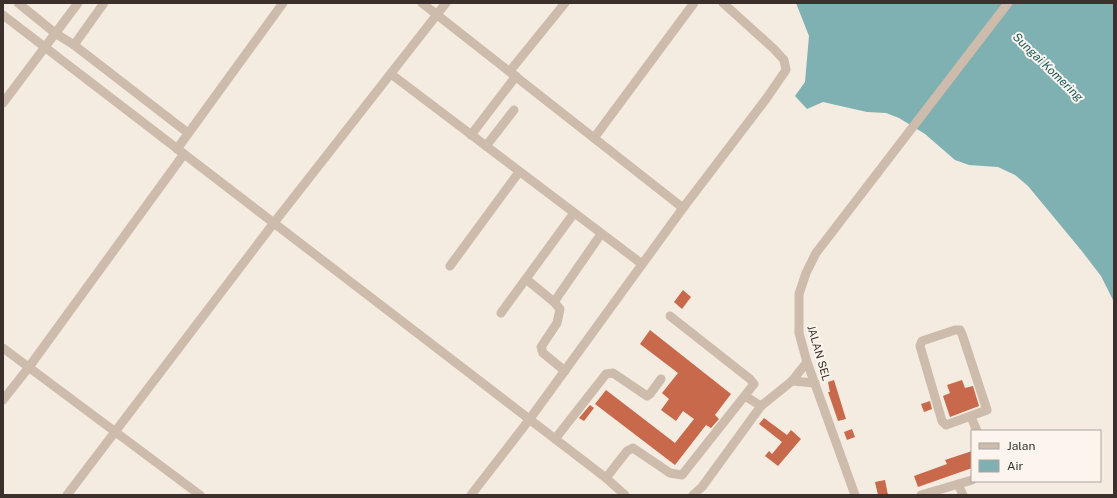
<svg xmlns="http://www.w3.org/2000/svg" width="1117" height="498" viewBox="0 0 1117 498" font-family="'Public Sans',sans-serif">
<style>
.water{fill:#7fb0b2}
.building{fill:#c8694b}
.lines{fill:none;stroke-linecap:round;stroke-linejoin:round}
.minor{stroke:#cdbbac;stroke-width:9}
.labels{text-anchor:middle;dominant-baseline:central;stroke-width:4;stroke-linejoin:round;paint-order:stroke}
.street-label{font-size:11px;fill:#3b302b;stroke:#fbf5ee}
.water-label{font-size:12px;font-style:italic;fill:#1f5a5e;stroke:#fbf5ee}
</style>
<rect width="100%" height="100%" fill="#f4ebe1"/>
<polygon class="water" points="796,3 1114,3 1114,302 1101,276 1081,250 1028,186 1015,175 998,167 969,165 955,160 925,134 899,118 886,113 867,112 823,102 807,109 795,96 805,82 809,36"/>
<g class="building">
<polygon points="683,290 691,297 682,309 674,302"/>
<polygon points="650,330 731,394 715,415 719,419 711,428 706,425 675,465 595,404 606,390 675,443 694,419 683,411 676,421 661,410 669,399 662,393 678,373 640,344"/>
<polygon points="834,380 846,419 838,421 828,392 830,392 828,382"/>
<polygon points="962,380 965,388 973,386 979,406 950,417 943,396 950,393 947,385"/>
<polygon points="930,401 932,409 924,412 921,404"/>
<polygon points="590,405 594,408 584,421 579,418"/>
<polygon points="764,418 787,435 791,430 801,439 778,466 765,456 769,451 772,454 782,442 759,424"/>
<polygon points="852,429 855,437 847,440 844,432"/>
<polygon points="972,451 972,468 918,487 914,476 947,464 945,460"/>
<polygon points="885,480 888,495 878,495 875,482"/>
</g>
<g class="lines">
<g class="minor">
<polyline points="18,3 55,33 74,45"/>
<polyline points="104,3 74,45 188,133"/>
<polyline points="422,3 683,208"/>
<polyline points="3,15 606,478 625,495"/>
<polyline points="510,71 565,3"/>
<polyline points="391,74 642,264"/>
<polyline points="3,103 78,3"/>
<polyline points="471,135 516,76"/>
<polyline points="594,138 694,3"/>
<polyline points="486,146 514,110"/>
<polyline points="177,149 283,3"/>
<polyline points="450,266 519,172"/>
<polyline points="526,279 554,302 560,309 557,323 541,347 543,353 565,371"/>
<polyline points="554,302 601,234"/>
<polyline points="501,313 574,213"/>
<polygon points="955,330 960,330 962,334 987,410 946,425 942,421 920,346 922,341"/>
<polyline points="3,348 200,495"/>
<polyline points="792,381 815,383"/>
<polyline points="745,396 761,406"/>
<polyline points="3,400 29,367 184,154"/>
<polyline points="971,417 977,431"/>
<polyline points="555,439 606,374 613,373 647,396 650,394 661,379"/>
<polyline points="606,478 627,451 633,448 670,473 682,475 754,384 750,379 670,316"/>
<polyline points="958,484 963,495"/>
<polyline points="67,495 273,224 446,3"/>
<polyline points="471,495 529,420 683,208 766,99 786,70 784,60 774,49 723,3"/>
<polyline points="693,495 702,487 761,406 792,381 807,362"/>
<polyline points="855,495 807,362 799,333 799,294 806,273 816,253 1008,3"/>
<polyline points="921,495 972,480"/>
</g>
</g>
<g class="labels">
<g class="street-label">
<text transform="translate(819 353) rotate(74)">JALAN SEL</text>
</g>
<g class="water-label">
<text transform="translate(1048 67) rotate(44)">Sungai Komering</text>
</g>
</g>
<rect width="1117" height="498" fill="none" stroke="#3b302b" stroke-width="8"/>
<rect x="971" y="430" width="130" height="52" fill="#fbf5ee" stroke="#aea6a0"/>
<rect x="979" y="443" width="20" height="6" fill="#cdbbac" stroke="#aea6a0"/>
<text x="1007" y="450" font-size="12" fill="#3b302b">Jalan</text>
<rect x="979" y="460" width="20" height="12" fill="#7fb0b2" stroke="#aea6a0"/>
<text x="1007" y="470" font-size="12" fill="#3b302b">Air</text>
</svg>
